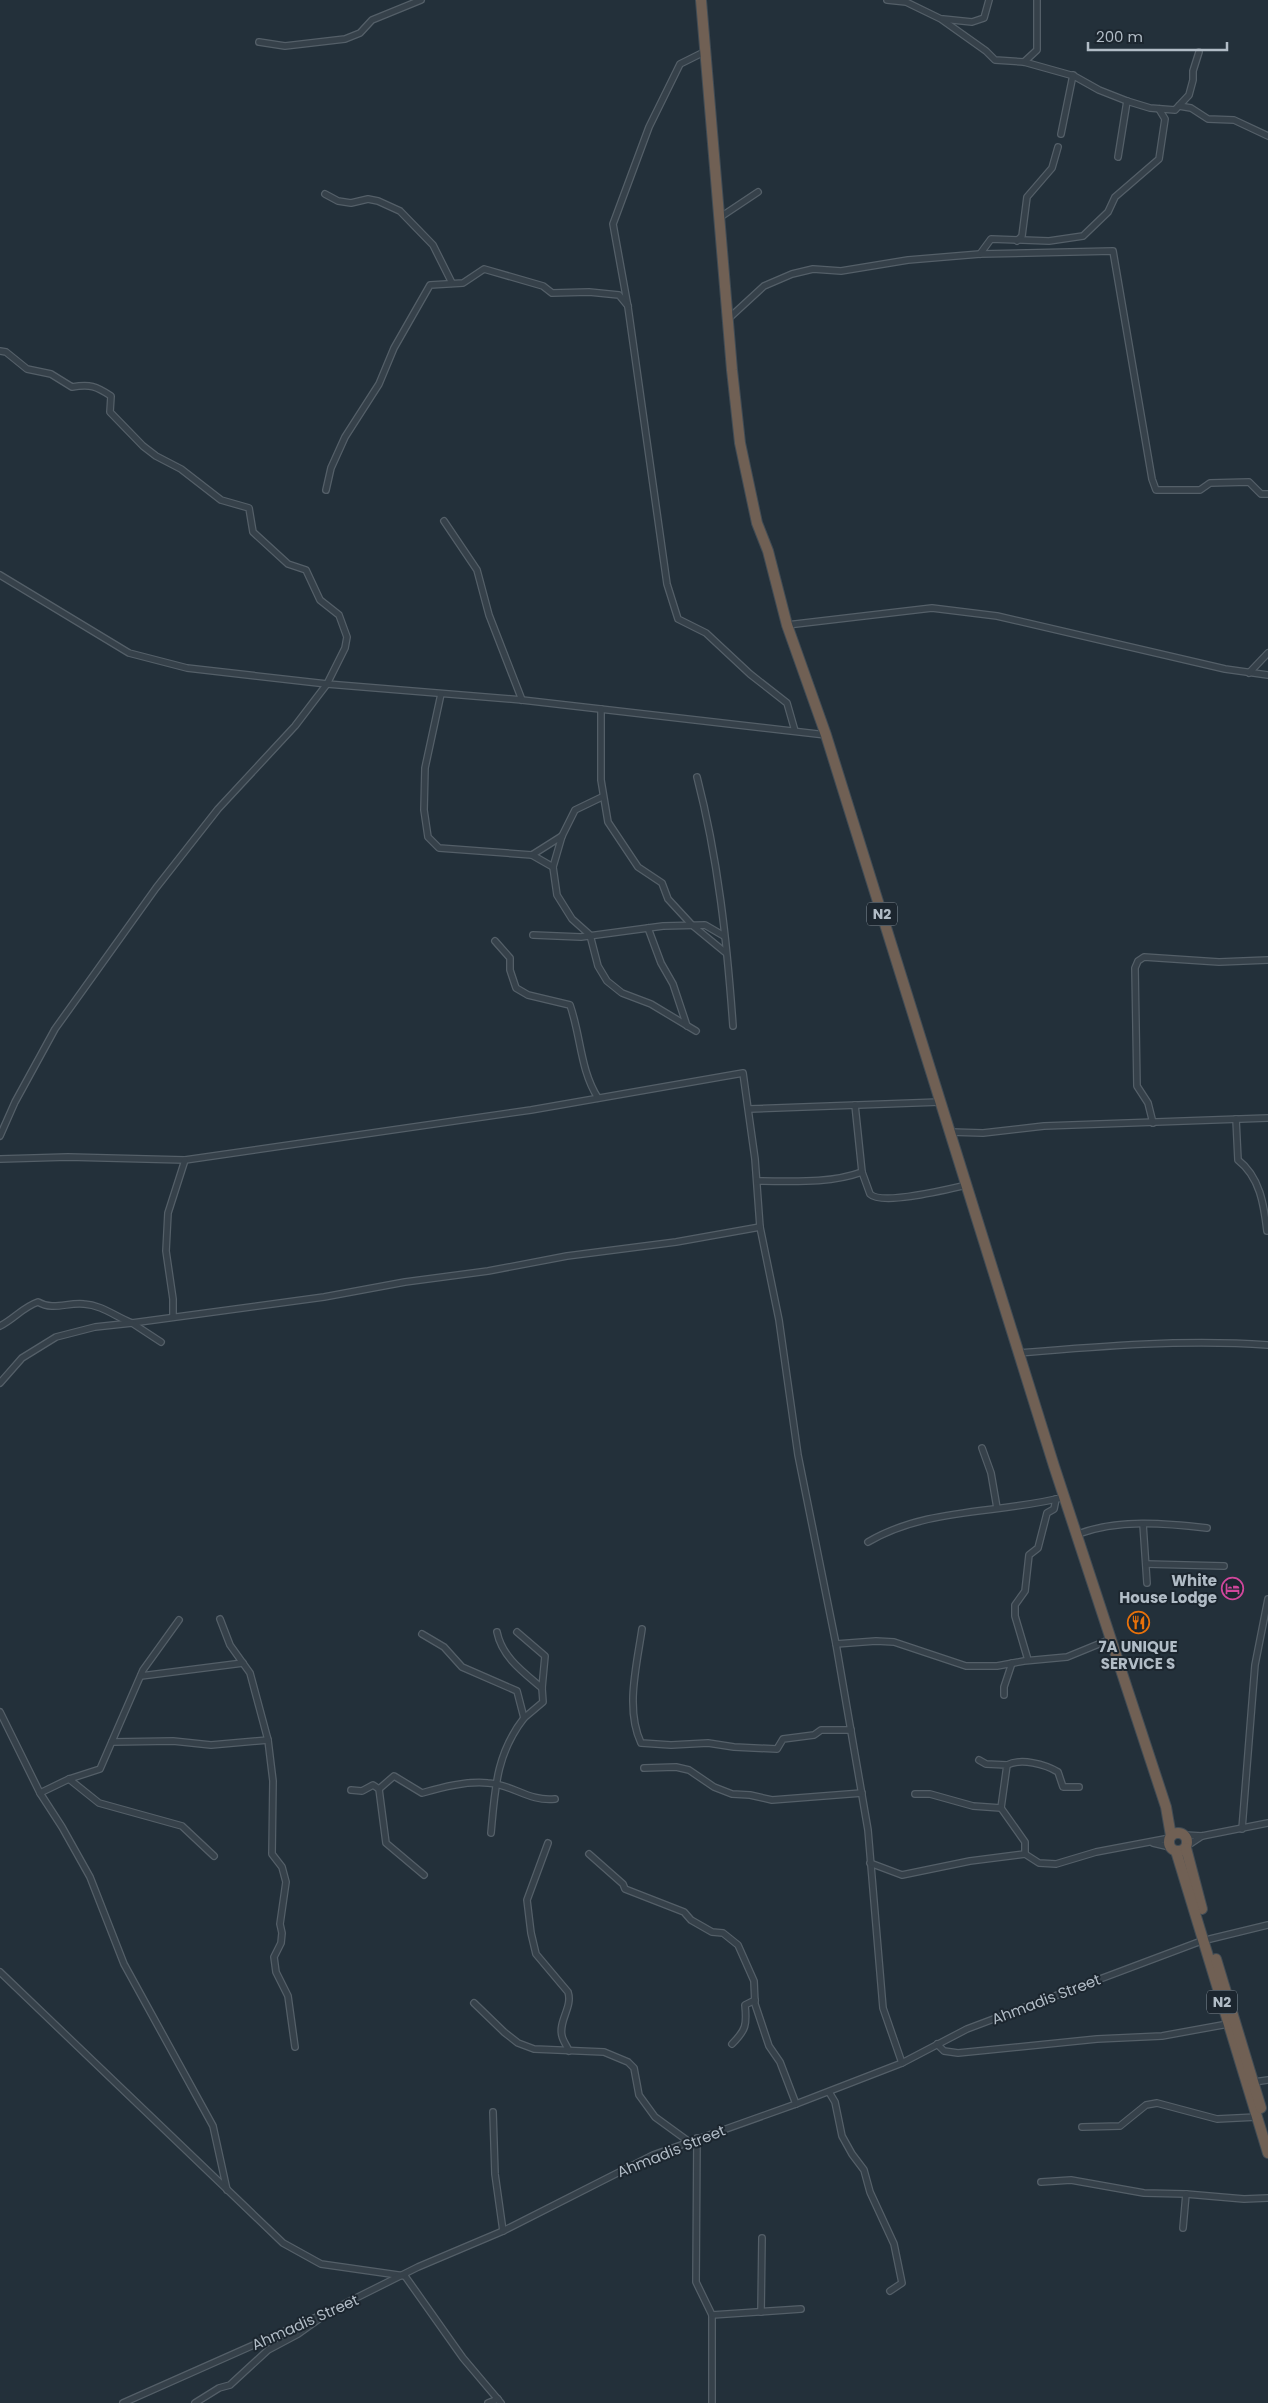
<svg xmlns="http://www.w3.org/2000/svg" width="1268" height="2403" viewBox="0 0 1268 2403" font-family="Poppins,sans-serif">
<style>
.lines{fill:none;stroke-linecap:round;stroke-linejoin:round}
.street-casing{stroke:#545f68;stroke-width:8}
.highway-casing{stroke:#414c55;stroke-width:12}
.street{stroke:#36414a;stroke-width:5.5}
.highway{stroke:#706054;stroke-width:10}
.labels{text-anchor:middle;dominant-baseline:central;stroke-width:4;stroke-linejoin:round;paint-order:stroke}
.shield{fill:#1c262f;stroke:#848f99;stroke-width:1}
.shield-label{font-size:14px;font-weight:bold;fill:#b1bcc6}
.poi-label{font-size:15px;font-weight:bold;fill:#b1bcc6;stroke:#1c262f;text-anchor:end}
.street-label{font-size:15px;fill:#b1bcc6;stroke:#1c262f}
</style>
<rect width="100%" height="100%" fill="#23303a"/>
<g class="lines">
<defs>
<g id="street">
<polyline points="887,0 906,2 941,19 986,51 995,60 1024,62 1074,76 1099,90 1127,101 1150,108 1175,110 1189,95 1193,80 1193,71 1199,52"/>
<polyline points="943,19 972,22 984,18 989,0"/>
<polyline points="259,42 285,46 345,39 360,33 372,20 421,0"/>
<polyline points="704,52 680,64 649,127 613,224 628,307 667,584 678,619 706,633 750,674 787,703 795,731"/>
<polyline points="1024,62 1037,50 1037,0"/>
<polyline points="1179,106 1191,108 1208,119 1234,120 1268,136"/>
<polyline points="1061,134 1073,75"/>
<polyline points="1118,157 1127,101"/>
<polyline points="325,194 338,201 351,203 368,199 378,201 400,211 433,245 452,283"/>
<polyline points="719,218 758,192"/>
<polyline points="1017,241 1022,236 1027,197 1052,168 1058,147"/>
<polyline points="980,254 991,239 1049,241 1083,236 1108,212 1115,197 1159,159 1165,119 1159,109"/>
<polyline points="727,320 764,286 792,274 813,269 841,271 908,260 980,254 1113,251 1152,479 1156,490 1200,490 1210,483 1249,482 1261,494 1268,494"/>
<path d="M0 351 6 352 27 369 51 374 72 387C90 384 96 386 111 396L110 412 143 446 156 456 181 469 221 500 249 508 253 532 288 564 306 570 320 600 339 615 347 637 345 648 327 684 295 726 218 809 156 888 55 1029 15 1102 0 1136"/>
<polyline points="326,490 331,468 345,437 379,384 394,348 430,285 463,283 484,269 543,286 552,293 589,292 619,295 628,306"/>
<polyline points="444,521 477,570 489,615 522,700"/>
<polyline points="0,575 129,653 187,668 327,684 522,700 826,735"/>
<polyline points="787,625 932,608 997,616 1225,669 1268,675"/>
<polyline points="1249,673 1268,653"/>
<polyline points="441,694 425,768 424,810 428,837 439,848 532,855 562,836"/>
<polyline points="601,709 601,780 608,822 638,867 662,883 668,899 692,925 726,953"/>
<path d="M697 777C718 858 727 942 733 1026"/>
<polyline points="532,855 553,867 557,895 572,919 590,935 598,966 607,981 622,993 651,1004 696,1031"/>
<polyline points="553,867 562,836 575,810 602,797"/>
<polyline points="648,928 661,963 673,984 687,1026"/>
<polyline points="533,935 581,937 663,926 705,925 724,936"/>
<path d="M495 941 510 958V970L516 988 528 995 570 1005C581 1036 580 1070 598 1098"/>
<polyline points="855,1105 862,1172"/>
<polyline points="749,1109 940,1102"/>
<path d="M1236 1119 1238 1160C1260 1177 1264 1205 1267 1231"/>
<polyline points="1153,1123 1148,1103 1137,1086 1135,968 1138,961 1144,957 1219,962 1268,960"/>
<polyline points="950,1132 983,1133 1044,1126 1268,1118"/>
<polyline points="0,1159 68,1157 185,1160 531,1110 743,1073 755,1159 760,1227 779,1320 798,1455 836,1644 868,1830 883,2008 902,2063"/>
<path d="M757 1181C791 1181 829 1184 862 1172L870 1194C882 1206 949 1189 967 1185"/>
<polyline points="173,1316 173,1299 166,1251 168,1213 185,1160"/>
<path d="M0 1326C14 1319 23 1307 38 1302 53 1311 68 1302 84 1304 102 1305 116 1317 132 1323L324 1297 405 1282 488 1271 567 1256 676 1242 760 1227"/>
<path d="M1019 1353C1102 1346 1185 1339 1268 1345"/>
<polyline points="0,1383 22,1358 56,1337 95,1327 132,1323 161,1342"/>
<polyline points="982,1448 991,1473 997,1508"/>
<polyline points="1143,1524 1147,1583"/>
<path d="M1078 1534C1118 1519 1165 1523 1207 1528"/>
<path d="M868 1542C927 1507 1000 1514 1065 1497"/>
<polyline points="1146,1564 1224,1566"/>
<polyline points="220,1619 230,1645 250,1673 268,1740 273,1781 272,1854 282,1867 286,1882 280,1924 282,1933 281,1943 274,1957 276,1972 288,1996 295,2047"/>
<path d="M642 1629C637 1664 625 1709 641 1743L671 1745 708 1743 734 1747 777 1749 783 1739 814 1735 821 1730H851"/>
<path d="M497 1632C502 1657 523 1672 542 1688"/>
<polyline points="517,1632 545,1656 542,1688 543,1702 524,1718"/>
<path d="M422 1634 444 1647 462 1667 517 1691 524 1718C496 1754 495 1789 491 1833"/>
<polyline points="836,1644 876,1641 894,1642 966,1666 997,1666 1024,1661 1067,1657 1111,1639"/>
<polyline points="1028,1660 1015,1616 1015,1605 1025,1591 1029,1555 1038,1548 1047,1513 1054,1509 1056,1499"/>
<polyline points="141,1676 243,1663"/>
<polyline points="1004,1695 1004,1687 1012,1663"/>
<polyline points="0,1712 40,1793 62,1827 90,1877 124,1964 213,2126 227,2190"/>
<polyline points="112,1742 173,1741 211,1745 268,1740"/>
<polyline points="979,1760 986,1764 1007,1765 1001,1808"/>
<path d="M1007 1765C1021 1758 1045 1764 1058 1772L1063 1787H1079"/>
<polyline points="644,1768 676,1767 689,1770 714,1787 732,1794 750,1795 772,1800 862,1793"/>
<polyline points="69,1779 99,1803 182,1826 214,1856"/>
<path d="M379 1789 394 1776 422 1793C443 1787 466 1781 488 1783 512 1784 529 1802 555 1799"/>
<polyline points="351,1790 362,1791 373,1785 379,1789 386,1843 424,1875"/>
<polyline points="40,1793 69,1779 100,1769 143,1670 179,1620"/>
<polyline points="915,1794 930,1794 973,1806 1001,1808 1025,1842 1025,1854"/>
<polyline points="1242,1829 1255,1665 1268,1599"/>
<polyline points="1185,1835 1202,1836 1268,1823"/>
<path d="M548 1843 527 1900 531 1933 536 1954 568 1992C573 2007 558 2021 562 2036 563 2041 567 2046 569 2051"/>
<polyline points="1153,1843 1170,1847"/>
<polyline points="1187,1846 1202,1836"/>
<polyline points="589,1854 623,1884 625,1889 684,1912 691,1920 712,1932 723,1933 738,1945 754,1981 755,2004 769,2046 780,2062 796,2104"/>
<polyline points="870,1863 902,1875 970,1861 1025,1854 1039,1863 1056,1864 1096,1852 1170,1838"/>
<polyline points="1210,1939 1268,1925"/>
<polyline points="0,1972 283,2243 321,2264 405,2276"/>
<polyline points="474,2003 504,2032 518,2043 534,2049 604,2052 628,2062 634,2068 639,2095 655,2117 688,2141"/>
<path d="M732 2044C746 2030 747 2025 745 2005L755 2000"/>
<polyline points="937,2044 944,2051 958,2053 1097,2039 1162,2036 1228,2024"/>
<polyline points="1254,2082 1268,2080"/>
<polyline points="829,2092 835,2102 842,2136 852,2154 864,2170 870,2192 894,2244 902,2283 890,2291"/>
<polyline points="493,2112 495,2174 503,2231"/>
<polyline points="1082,2127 1120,2126 1146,2105 1157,2103 1217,2119 1257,2117"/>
<polyline points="697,2138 696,2282 712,2315 712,2403"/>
<polyline points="1041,2182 1071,2180 1144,2193 1186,2194 1244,2199 1268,2198"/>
<polyline points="1183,2228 1186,2194"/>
<polyline points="405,2276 463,2358 501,2403"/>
<polyline points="761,2312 762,2238"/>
<polyline points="712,2315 801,2309"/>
<polyline points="123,2403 328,2312 418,2267 503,2231 653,2155 796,2104 902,2063 967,2029 1204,1940"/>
<polyline points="195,2403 219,2388 230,2385 268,2350 298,2334 319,2319"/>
<polyline points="488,2403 498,2399"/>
</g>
<g id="highway">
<polyline points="701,0 732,370 740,443 757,523 768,551 787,625 826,735 1054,1466 1166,1807 1171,1836"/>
<circle cx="1178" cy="1842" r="9"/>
<polyline points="1186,1848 1202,1909"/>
<polyline points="1176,1851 1268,2153"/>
<polyline points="1216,1959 1261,2108"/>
</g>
</defs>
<use href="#street" class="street-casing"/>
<use href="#highway" class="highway-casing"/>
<use href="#street" class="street"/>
<use href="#highway" class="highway"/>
</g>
<defs>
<symbol id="hotel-ring" viewBox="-11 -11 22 22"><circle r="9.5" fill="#1c262f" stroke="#d1479c" stroke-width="1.5"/><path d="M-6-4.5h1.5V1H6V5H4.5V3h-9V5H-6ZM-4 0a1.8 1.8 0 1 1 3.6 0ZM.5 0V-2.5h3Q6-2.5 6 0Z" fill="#d1479c"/></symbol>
<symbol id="restaurant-ring" viewBox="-11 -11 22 22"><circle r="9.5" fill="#1c262f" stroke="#e8710a" stroke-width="1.5"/><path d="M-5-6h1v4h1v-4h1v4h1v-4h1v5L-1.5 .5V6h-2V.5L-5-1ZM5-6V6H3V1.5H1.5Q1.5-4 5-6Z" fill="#e8710a"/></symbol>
</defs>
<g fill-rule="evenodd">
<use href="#hotel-ring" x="1220" y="1576" width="25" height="25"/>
<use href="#restaurant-ring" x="1126" y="1610" width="25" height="25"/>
</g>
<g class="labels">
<g class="shield">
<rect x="867" y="902.5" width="30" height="23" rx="4"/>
<rect x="1207" y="1990.5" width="30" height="23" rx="4"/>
</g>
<g class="shield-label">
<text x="882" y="914">N2</text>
<text x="1222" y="2002">N2</text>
</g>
<g class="poi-label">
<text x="1217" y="1580">White<tspan x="1217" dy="17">House Lodge</tspan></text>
<text x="1138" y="1646" text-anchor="middle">7A UNIQUE<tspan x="1138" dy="17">SERVICE S</tspan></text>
</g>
<g class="street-label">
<text transform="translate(1046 1999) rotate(-21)">Ahmadis Street</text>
<text transform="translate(671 2151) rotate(-22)">Ahmadis Street</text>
<text transform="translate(305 2322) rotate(-24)">Ahmadis Street</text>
</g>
</g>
<path d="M1088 42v8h139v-8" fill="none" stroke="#b1bcc6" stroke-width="2.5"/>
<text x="1096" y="42" font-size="15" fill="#b1bcc6" stroke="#1c262f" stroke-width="4" paint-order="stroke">200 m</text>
</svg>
